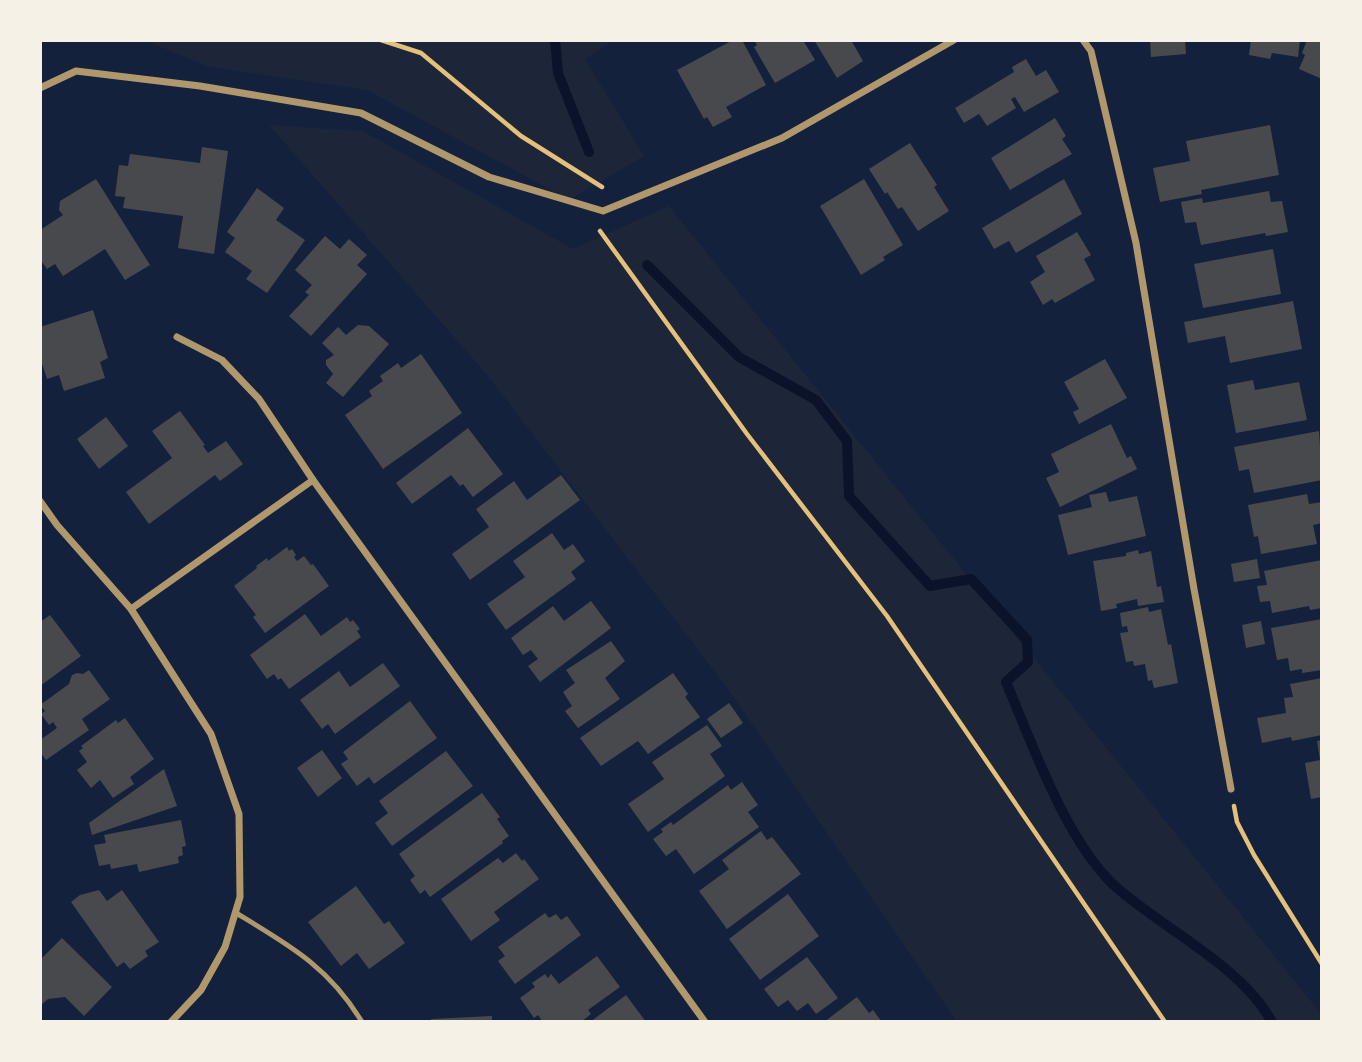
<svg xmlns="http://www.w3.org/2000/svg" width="1362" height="1062" viewBox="0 0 1362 1062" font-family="Signika,sans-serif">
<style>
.green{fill:#1d2539}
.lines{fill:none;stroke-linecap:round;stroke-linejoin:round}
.stream{stroke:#0b132b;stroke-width:10}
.building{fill:#48494c}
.path{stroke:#e5c07b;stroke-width:4.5}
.service{stroke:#b1986c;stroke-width:5}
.minor{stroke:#b1986c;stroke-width:7}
</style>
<rect width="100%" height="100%" fill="#14213d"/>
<g class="green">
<polygon points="143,40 613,40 585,59 644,156 569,200 367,90 210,67"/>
<polygon points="269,125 363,131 573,249 669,206 1322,1015 1322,1022 957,1022 728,689 488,376"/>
</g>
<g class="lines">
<g class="stream">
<polyline points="555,40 558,73 589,152"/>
<path d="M647 265 739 357 816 400 847 441 849 496 930 586 971 579 1027 640 1028 662 1006 682C1032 743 1066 842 1116 887 1162 928 1242 966 1272 1022"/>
</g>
</g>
<g class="building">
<polygon points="733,40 742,40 766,85 726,107 732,117 713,127 707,117 704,119 677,70"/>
<polygon points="754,40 803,40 815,60 775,83 754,47 757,45"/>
<polygon points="814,40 851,40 863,61 837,78"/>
<polygon points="1150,40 1185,40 1186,54 1151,57"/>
<polygon points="1251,40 1300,40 1298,57 1272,53 1270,59 1249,55"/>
<polygon points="1307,40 1322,40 1322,79 1299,69 1305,55 1302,53"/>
<polygon points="1026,59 1036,76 1046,70 1059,92 1024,112 1015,97 1011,99 1016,108 987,126 979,114 964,123 955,108 1014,72 1012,67"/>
<polygon points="1055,118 1066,136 1062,139 1072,154 1010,190 991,158"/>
<polygon points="1270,125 1279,175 1201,190 1202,194 1160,202 1153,168 1190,161 1186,141"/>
<polygon points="910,143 937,185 934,187 949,211 918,231 902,207 898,209 887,192 885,194 869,169"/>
<polygon points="202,147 228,151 214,254 178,248 183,216 123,208 125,197 115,196 119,165 128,166 130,154 200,163"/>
<polygon points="96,179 150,265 125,280 105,249 63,276 55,264 47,269 40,259 40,230 63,215 59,210 60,201"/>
<polygon points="864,179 903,245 883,257 885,260 861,275 820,206"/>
<polygon points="1064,179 1082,214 1016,253 1009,241 994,249 982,228"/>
<polygon points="257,188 284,208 276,220 305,240 267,293 246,279 252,271 225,252 235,238 227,232"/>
<polygon points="1269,191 1271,202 1282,201 1288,232 1266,236 1265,233 1201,245 1196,222 1185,223 1181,202 1202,198 1203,203"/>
<polygon points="1077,232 1091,255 1084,259 1095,280 1055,303 1052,299 1043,305 1030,282 1045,272 1036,256"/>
<polygon points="325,236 340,249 349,239 367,255 357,265 367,274 311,336 289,316 309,295 305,292 312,285 295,270"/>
<polygon points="1273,249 1281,294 1203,308 1194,264"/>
<polygon points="1293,301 1302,349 1230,363 1225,336 1188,343 1184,322"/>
<polygon points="93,310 108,358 100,362 105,378 64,391 59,375 47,379 40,357 40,327"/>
<polygon points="358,325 369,326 389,344 343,397 326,383 333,374 326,365 326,360 334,355 322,343 338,327 346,335"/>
<polygon points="421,354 462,413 383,469 345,415 372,396 369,391 383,381 380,376 398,363 401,368"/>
<polygon points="1105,359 1127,398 1079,424 1073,412 1079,409 1064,382"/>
<polygon points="1253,380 1255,390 1299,382 1307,420 1236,433 1227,385"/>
<polygon points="180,411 205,445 203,446 208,453 226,441 243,464 220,481 215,475 149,524 126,492 172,458 152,431"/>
<polygon points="106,417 128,446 99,469 77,439"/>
<polygon points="1111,424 1127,458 1131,456 1137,469 1060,507 1046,478 1059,472 1051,454"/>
<polygon points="468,428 503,474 473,497 463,484 460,486 451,475 412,504 396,483"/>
<polygon points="1319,431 1322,480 1254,493 1249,469 1239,471 1234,447"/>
<polygon points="561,475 580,500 470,580 452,554 489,527 476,509 514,481 527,500"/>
<polygon points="1106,492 1109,502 1137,496 1146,536 1068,555 1058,515 1092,507 1089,495"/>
<polygon points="1307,494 1309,504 1322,502 1322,523 1313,525 1317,544 1261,554 1258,536 1254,537 1248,505"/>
<polygon points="552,533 564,550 573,544 585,561 571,572 576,579 506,630 487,604 525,577 513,561"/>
<polygon points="287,547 289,551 292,549 296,555 294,557 297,561 304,556 311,565 313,564 329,586 265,633 253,617 256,615 234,586 257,568 256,566 267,558 268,561"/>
<polygon points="1138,550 1139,554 1151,551 1157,587 1161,586 1164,602 1138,606 1137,599 1116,604 1117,608 1101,611 1093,561 1126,556 1126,553"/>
<polygon points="1257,559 1260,578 1234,582 1231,564"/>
<polygon points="1322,560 1322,608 1310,610 1309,606 1272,613 1270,601 1260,602 1257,586 1267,585 1264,571"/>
<polygon points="591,601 611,628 540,682 528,666 538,659 531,650 523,655 511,638 553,606 564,621"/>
<polygon points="1148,607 1149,612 1161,609 1168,645 1171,644 1178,683 1154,688 1152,680 1148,681 1145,664 1134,666 1133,661 1126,662 1120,633 1128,632 1127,626 1122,627 1120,613"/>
<polygon points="305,614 321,636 347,617 350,622 353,620 360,629 357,631 361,637 289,689 281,678 278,680 274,674 267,679 250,655"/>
<polygon points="50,615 81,656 40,686 40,622"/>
<polygon points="1322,619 1322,670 1302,673 1302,669 1290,671 1288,658 1277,660 1271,628"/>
<polygon points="1261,621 1265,644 1246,648 1242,625"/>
<polygon points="611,641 625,661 605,678 620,699 578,728 565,711 572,706 563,692 575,683 566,670"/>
<polygon points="383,663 400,686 335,734 328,724 322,729 300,700 339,671 350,687"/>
<polygon points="89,670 110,699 82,719 89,730 46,760 40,752 40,740 57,728 53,722 49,725 41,714 45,711 40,705 69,684 72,675 77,673 83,674"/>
<polygon points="673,673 688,694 685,697 700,717 648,754 638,741 601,766 580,738"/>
<polygon points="1322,678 1322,735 1292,741 1291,737 1262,743 1257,718 1286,713 1284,698 1293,697 1290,684"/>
<polygon points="410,701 437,738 374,784 369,777 357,786 341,764 348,759 343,752"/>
<polygon points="729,703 743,723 721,738 707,719"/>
<polygon points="125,718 154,759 130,777 134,784 113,798 100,780 91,788 77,770 87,762 79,751 83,748 81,746 116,720 118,723"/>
<polygon points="707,725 722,746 710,754 725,776 648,832 628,804 664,779 652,762"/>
<polygon points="1322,740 1322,797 1311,799 1305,763 1320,760 1317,741"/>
<polygon points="322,750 342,778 318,797 297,768"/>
<polygon points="446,751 473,786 392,846 375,823 388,813 379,801"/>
<polygon points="164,769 177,806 92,835 89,823"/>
<polygon points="742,782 758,805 748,812 759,827 694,874 676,849 666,856 653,839 663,832 661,829 671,822 673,825 728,785 731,790"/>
<polygon points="482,793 500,817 497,819 509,836 502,841 503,843 430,897 425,890 420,894 410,880 415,876 399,854"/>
<polygon points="181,820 186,846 182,847 183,855 178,857 179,863 139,872 137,864 111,869 110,864 99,866 94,845 106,843 104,835"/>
<polygon points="761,831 767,840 772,837 801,874 727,929 699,891 729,869 722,860"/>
<polygon points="516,853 522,861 524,859 539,879 494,912 500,920 471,941 441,899 498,858 503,863"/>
<polygon points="356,886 384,924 389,921 405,943 369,969 357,953 341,966 308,922"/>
<polygon points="99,890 107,901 122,890 159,942 145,951 148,956 130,969 124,962 117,967 71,902 80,895"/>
<polygon points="788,894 819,936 760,980 729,939"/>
<polygon points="545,913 549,918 556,914 561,920 567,916 581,935 515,984 498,961 505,956 498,947"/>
<polygon points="62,938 112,987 84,1016 65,997 48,999 40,1006 40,960"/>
<polygon points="597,956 620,987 588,1010 591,1014 581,1022 543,1022 538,1015 534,1018 520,998 535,987 532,983 545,974 548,978 551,974 559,984"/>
<polygon points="807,957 838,998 816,1014 808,1003 797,1011 788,1000 778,1007 764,989"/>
<polygon points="626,995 646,1022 590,1022"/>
<polygon points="857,997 869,1013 873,1010 882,1022 824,1022"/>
<polygon points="492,1016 492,1022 432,1022 431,1019"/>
</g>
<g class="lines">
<g class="path">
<polyline points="381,40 421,53 521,136 602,187"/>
<polyline points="600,231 747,434 887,616 1165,1022"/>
<polyline points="1234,806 1237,822 1254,855 1322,964"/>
</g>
<path class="service" d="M236 913C289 945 329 967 362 1022"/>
<g class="minor">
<polyline points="1083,40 1091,51 1136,243 1194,589 1231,789"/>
<polyline points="40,88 76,71 200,86 361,113 489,177 603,211 782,138 954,40"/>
<polyline points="177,337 222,360 259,399 313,480 705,1022"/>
<polyline points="40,501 57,525 131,609 211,734 239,814 240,897 225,947 201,990 171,1022"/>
<polyline points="131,609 313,480"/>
</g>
</g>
<rect width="1362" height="1062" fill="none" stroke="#f6f1e7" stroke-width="84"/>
</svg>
